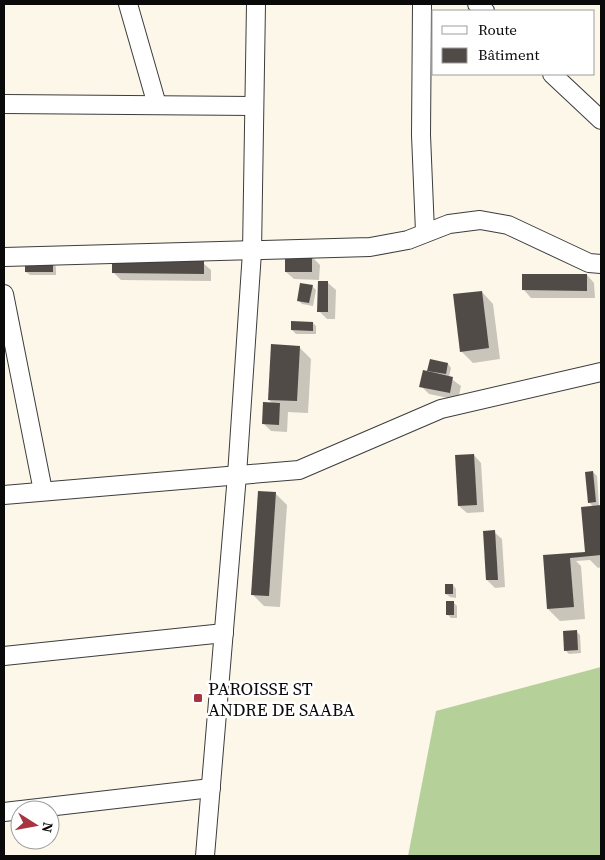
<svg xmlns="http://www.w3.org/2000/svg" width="605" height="860" viewBox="0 0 605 860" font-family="'Source Serif 4',serif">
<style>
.forest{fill:#b5d099}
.shadow{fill:#0003}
.building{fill:#514b48}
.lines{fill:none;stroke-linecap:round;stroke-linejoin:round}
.minor-casing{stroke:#3d3d3d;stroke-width:20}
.minor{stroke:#fff;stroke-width:18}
.poi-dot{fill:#a73441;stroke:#fff;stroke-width:2}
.labels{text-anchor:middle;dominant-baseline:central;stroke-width:5;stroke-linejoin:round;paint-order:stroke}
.poi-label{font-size:18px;fill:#0a0a0a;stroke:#fff;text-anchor:start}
</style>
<rect width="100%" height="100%" fill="#fcf7e9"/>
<polygon class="forest" points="601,667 601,856 408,856 436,711"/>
<g class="shadow">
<polygon points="312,257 320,265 319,280 294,279 286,272"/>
<polygon points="53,263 56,267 56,275 30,275 26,272"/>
<polygon points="203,263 211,270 211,281 121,280 113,272"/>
<polygon points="587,275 594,283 595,298 531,298 524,290"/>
<polygon points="328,283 336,290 335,319 327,319 319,311"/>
<polygon points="312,286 316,290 313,306 302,304 298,300"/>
<polygon points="482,292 493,304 500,359 473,363 461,351"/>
<polygon points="313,323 316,326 316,334 296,334 292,330"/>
<polygon points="299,347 311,359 308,413 288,412 287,432 271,431 263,423 273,404 269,400"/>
<polygon points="448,364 451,368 449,377 461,386 458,400 429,394 421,386 432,374 429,370"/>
<polygon points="474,455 481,463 484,512 467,513 459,506"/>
<polygon points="593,472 597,476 599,506 601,506 601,567 598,568 590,560 576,561 581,566 585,619 560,621 548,609 545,556 586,553 593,507 589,502"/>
<polygon points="276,494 287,505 280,607 264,606 252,594"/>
<polygon points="494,532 502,539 505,587 495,588 487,580"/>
<polygon points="453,585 456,589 456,598 450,597 446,594"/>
<polygon points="454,603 457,606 457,618 451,618 447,614"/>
<polygon points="576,631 580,635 581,653 569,654 565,650"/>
</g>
<g class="building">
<rect x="285" y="256" width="27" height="16"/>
<polygon points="112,258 204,261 204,274 112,273"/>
<polygon points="25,261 53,262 53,272 25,272"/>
<polygon points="522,274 587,274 587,291 522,290"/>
<polygon points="318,281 328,281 328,312 317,312"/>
<polygon points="300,283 313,285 309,303 297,301"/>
<polygon points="482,291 489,348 460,352 453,294"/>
<polygon points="291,321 313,322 313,331 291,330"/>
<polygon points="271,344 300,346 297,401 268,400"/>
<polygon points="430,359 448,363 446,374 427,371"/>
<polygon points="423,370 453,377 450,393 419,387"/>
<polygon points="263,402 280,403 279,425 262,424"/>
<polygon points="474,454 477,505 458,506 455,455"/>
<polygon points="593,471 596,502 588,503 585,472"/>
<polygon points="258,491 276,492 269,596 251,595"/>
<polygon points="601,505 601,555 570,558 574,607 547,609 543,555 585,552 581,507"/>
<polygon points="495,530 498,580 486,580 483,531"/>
<rect x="445" y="584" width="8" height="10"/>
<rect x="446" y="601" width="8" height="14"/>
<polygon points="577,630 578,650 564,651 563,631"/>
</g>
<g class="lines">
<defs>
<g id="minor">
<polyline points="128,4 157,105"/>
<polyline points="422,4 421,135 425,232"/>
<polyline points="477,4 485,11"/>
<polyline points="552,74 601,120"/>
<polyline points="4,104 254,106"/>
<polyline points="4,257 370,247 408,240 449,224 480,220 508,225 589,263 601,264"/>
<polyline points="4,294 43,491"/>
<polyline points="4,495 299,470 441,409 601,372"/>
<polyline points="4,656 224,633"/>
<polyline points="4,812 211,788"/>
<polyline points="205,856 237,475 252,252 256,4"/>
</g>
</defs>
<use href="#minor" class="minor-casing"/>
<use href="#minor" class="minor"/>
</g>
<rect class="poi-dot" x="193" y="693" width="10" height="10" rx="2.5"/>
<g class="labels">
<g class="poi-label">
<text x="208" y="688">PAROISSE ST<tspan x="208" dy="21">ANDRE DE SAABA</tspan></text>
</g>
</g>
<rect width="605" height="860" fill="none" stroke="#0a0a0a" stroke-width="10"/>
<rect x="432" y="10" width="162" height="65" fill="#ffffff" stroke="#9d9d9d"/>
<rect x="442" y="26" width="25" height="8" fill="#ffffff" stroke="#9d9d9d"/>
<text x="478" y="35" font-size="15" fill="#0a0a0a">Route</text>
<rect x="442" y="48" width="25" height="15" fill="#514b48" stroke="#9d9d9d"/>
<text x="478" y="60" font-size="15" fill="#0a0a0a">Bâtiment</text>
<g transform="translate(35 825) rotate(101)"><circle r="24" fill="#ffffff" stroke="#9d9d9d"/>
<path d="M0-4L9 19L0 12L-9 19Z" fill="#a73441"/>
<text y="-8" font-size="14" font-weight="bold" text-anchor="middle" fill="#0a0a0a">N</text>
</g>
</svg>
